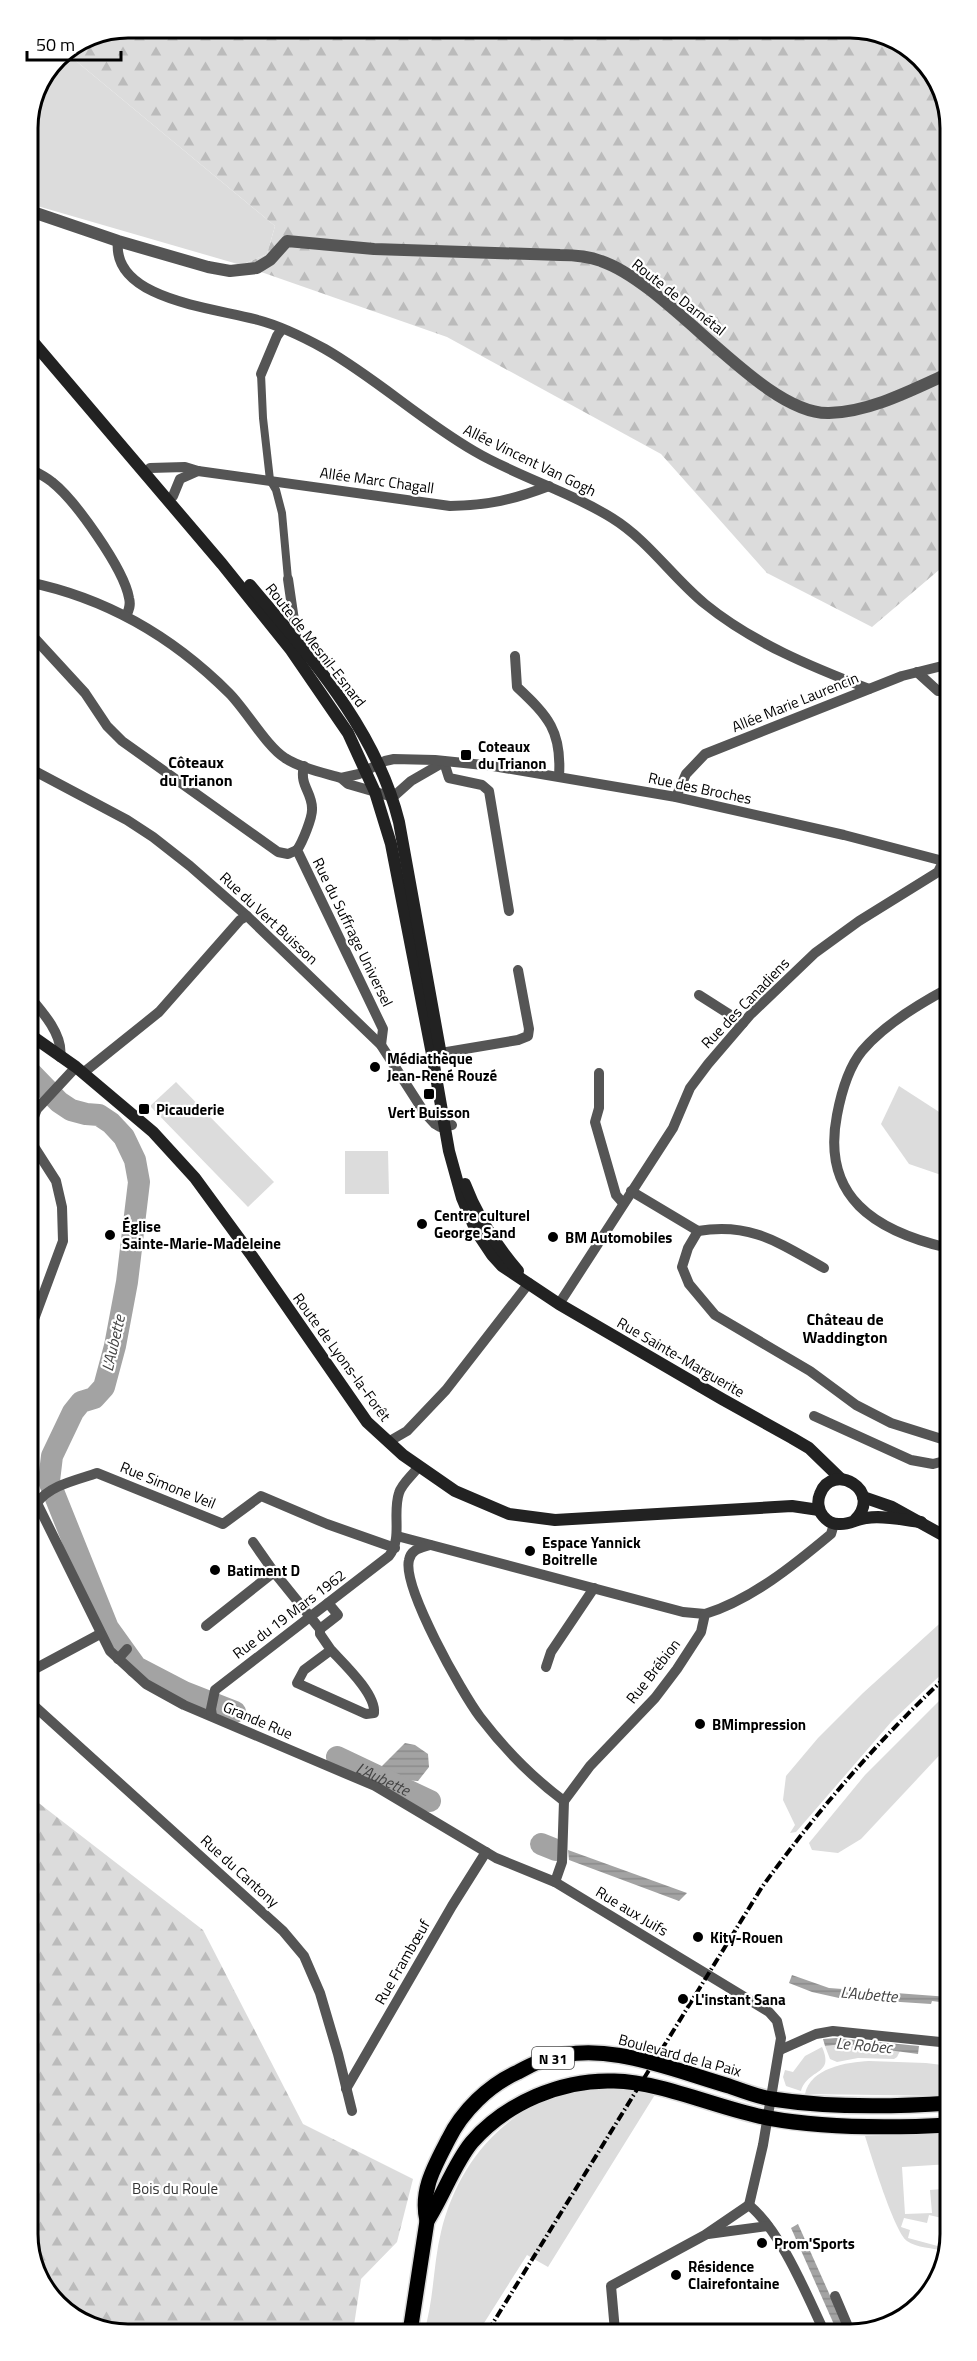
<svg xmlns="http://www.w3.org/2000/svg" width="977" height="2361" viewBox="0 0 977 2361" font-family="'Titillium Web',sans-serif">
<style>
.green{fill:#dcdcdc}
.forest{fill:url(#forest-firs)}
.water{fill:url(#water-rules)}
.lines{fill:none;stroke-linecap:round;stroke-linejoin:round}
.river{stroke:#a3a3a3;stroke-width:22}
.primary-casing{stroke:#dbdbdb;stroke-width:18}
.pedestrian{stroke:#555;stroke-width:8}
.minor{stroke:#555;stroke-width:10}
.tertiary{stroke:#555;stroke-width:12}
.secondary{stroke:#222;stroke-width:12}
.primary{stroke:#000;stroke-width:15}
.rail{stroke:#000;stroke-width:4;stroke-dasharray:9 3 1.5 3;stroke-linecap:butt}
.poi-dot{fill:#000;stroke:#fff;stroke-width:2}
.labels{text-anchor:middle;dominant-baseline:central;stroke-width:4.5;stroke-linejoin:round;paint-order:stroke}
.shield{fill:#fff;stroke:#4c4c4c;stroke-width:1.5}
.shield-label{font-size:14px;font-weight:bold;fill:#000}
.street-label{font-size:15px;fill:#000;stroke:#fff}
.poi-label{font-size:15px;font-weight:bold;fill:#000;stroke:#fff;text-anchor:start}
.park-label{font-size:15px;fill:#333;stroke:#fff}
.neighbourhood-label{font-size:16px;font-weight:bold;fill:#000;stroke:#fff}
.water-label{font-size:16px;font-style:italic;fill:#444;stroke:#fff}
.rim{fill:none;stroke:#000;stroke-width:3}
</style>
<defs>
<pattern id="forest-firs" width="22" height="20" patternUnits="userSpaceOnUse" patternTransform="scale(1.5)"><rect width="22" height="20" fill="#dcdcdc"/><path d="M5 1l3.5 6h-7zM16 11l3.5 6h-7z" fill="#bbb"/></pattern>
<pattern id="water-rules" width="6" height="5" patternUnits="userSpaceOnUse" patternTransform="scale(1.5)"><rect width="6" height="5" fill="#a3a3a3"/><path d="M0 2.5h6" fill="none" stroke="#8b8b8b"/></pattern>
</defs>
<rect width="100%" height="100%" fill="#fff"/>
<g class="green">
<polygon points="64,51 275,226 267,254 241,265 27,203 27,121 57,56"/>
<polygon points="176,1082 274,1182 248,1207 150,1106"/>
<polygon points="899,1086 947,1117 947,1177 909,1164 881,1124"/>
<polygon points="345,1151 388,1151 389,1194 345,1194"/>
<polygon points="948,1616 949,1667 892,1721 796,1832 790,1833 795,1825 783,1800 786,1776 818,1738 863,1693"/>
<polygon points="949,1691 949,1745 861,1839 838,1853 812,1850 809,1843 865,1775"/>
<polygon points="832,2044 900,2051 897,2057 894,2059 858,2058 837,2062 830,2059 825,2046"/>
<path d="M822 2047C835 2076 808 2068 801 2091L786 2086 783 2077 785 2070 793 2072 805 2056Z"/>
<path d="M869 2061 926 2063 950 2066V2096L805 2094C810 2068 847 2062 869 2061Z"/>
<path d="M627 2088 656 2093 548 2267 527 2255 479 2331 424 2332C434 2300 433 2265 441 2232 457 2164 505 2105 576 2091 592 2088 610 2088 627 2088Z"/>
<path d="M950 2133V2164L902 2167 905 2214 932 2213 930 2190 942 2189V2192H948L949 2211 946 2219 929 2215 927 2223 904 2218 901 2227 910 2230 908 2238 945 2248 944 2251C934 2248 916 2248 907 2241 894 2231 871 2155 865 2136Z"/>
</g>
<g class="forest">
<polygon points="856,27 911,48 945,96 946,564 872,627 767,573 661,454 447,337 241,265 267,254 275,226 64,51 89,35"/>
<polygon points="31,1797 203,1930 303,2124 413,2179 397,2242 361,2279 353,2332 121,2334 66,2313 32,2265"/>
</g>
<g class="water">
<polygon points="405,1743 415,1745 428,1754 429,1767 418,1781 406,1780 380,1768"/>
<polygon points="568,1850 687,1893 679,1901 569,1860"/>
<polygon points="792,1975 829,1988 949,1997 949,2006 948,2003 932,2001 931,2004 839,1998 812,1992 789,1983"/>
<polygon points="836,2038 919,2046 918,2054 843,2044 825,2046 823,2039"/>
<polygon points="798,2224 845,2329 836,2329 791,2228"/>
</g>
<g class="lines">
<g class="river">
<polyline points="29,1071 59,1102 71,1110 86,1114 99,1115 111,1123 124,1137 135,1160 139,1182 127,1282 115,1346 104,1387 94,1398 81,1402 73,1412 52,1456 49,1481 108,1628 136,1667 184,1692 235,1712"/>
<path id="s1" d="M337 1757 430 1801"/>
<polyline points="541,1844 556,1850"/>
</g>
<defs>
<g id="primary">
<path d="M427 2221C442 2198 455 2162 472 2142 506 2103 562 2079 614 2081 663 2082 719 2109 768 2118 823 2128 894 2128 950 2125"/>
<path d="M410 2332 427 2221C420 2191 434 2167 448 2140 462 2111 489 2085 518 2072 526 2068 534 2063 543 2060 604 2039 670 2069 729 2086 743 2091 758 2097 772 2099 830 2108 892 2107 950 2103"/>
</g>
</defs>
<use href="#primary" class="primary-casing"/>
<polyline class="pedestrian" points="261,374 263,418 270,480 276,490 282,513 288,579"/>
<g class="minor">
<path d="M118 241C111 301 218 308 258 320 281 326 305 338 325 349 377 379 422 421 474 451 518 477 569 491 612 518 649 541 672 577 705 604 753 643 812 667 869 689"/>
<polyline points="261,374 277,336 282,329"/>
<path d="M28 468C36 472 45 476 52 482 75 500 124 569 129 598 131 605 129 610 126 616"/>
<path d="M150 468 185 467 198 471 450 506C490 505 512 500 549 486"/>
<polyline points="173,496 180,479 198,471"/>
<polyline points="288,579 297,641"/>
<path d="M28 582C106 598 173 637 229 693 246 710 267 747 285 758 300 768 324 773 341 778L348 784 393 797 411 781 444 762"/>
<polyline points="28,631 85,693 107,726 122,741 278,852 288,854 297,850"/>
<path d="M515 656 517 687C548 716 562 731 559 776"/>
<polyline points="917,672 938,691 946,691"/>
<polyline points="444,762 449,778 482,785 489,791 509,911"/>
<path d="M304 766C299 785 312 792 312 808 313 817 302 843 297 850L383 1029 381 1045"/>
<polyline points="29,768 127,820 153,837 190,866 247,916 381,1045 424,1112 435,1124 440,1127 452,1125"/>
<polyline points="341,778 359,774 385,761 394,759 435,760 493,766 676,797 844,835 947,862"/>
<polyline points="676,797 686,774 705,754 902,676 946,665"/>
<path d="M947 989C919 1004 882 1027 862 1051 848 1068 841 1094 837 1115 821 1197 875 1231 948 1248"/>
<polyline points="699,995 743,1023"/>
<path d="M29 996C42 1011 64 1036 60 1057"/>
<polyline points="435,1054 518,1040 528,1036 529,1029 518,970"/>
<polyline points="83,1073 159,1012 240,920 247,916"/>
<polyline points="599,1073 599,1108 595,1122 616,1195 623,1203"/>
<polyline points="631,1191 698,1231 688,1248 682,1267 689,1284 715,1315 810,1371 856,1405 891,1423 948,1441"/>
<path d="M698 1231C751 1222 779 1243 824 1268"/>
<polyline points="559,1304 673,1128 690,1088 708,1064 750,1015 815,953 859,921 938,872 946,856"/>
<polyline points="30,1330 63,1241 62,1207 56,1181 33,1145 30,1127 37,1109 76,1067"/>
<polyline points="814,1416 911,1460 933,1464 948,1460"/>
<polyline points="388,1442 407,1431 446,1390 529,1283"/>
<polyline points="30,1489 110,1651 146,1684 184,1705 375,1786 496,1858 555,1882 769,2012 777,2021 781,2038 763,2145 749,2205"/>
<path d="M37 1503C50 1485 77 1480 97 1473L223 1524 261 1496 327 1524 395 1548"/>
<polyline points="397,1536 683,1612 705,1614"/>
<polyline points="253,1542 274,1572"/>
<path d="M430 1545C421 1548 411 1549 409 1560 402 1587 462 1693 480 1717 503 1747 533 1778 564 1801"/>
<polyline points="206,1626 274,1572 320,1629 338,1615 328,1603"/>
<path d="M320 1629V1634L331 1650 304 1670 297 1683 366 1714 374 1713C376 1694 344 1664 331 1650"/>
<polyline points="118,1659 127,1649"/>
<polyline points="546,1667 551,1652 594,1588"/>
<polyline points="31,1671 100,1634"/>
<polyline points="31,1703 283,1931 304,1956 320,1993 338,2054 352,2111"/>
<path d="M212 1716 211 1709 215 1690 389 1556C403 1538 392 1514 399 1493 402 1483 413 1475 419 1466"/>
<path d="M555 1882 562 1862 564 1801 590 1766 655 1698 677 1669 701 1632 705 1614C751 1600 794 1565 831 1534L834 1524"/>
<polyline points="780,2050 816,2034 833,2031 950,2043"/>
<polyline points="346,2089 452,1906 486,1852"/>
<path d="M749 2205C781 2232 805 2291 823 2329"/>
<polyline points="708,2234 768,2226"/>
<polyline points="835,2296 849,2329"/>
<polyline points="615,2331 611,2286 705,2235 749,2205"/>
</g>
<path class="tertiary" d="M27 210 118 241 208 267 230 271 257 268 270 260 287 241 374 249 560 255C574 255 588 256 601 261 671 285 762 415 829 413 869 412 910 391 945 375"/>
<g class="secondary">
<polyline points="28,336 222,564 291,650 348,733 375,792 391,844 432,1054 449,1151 462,1198 476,1231 492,1255 502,1266 559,1304 722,1399 792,1438 809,1448 841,1479"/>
<path d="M250 585C310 657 376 729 399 822L441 1055"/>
<polyline points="29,1034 76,1067 153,1132 195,1178 252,1256 367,1422 403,1455 455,1491 509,1514 555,1520 792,1506 819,1510"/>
<path d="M465 1184C477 1216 496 1245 518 1271"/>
<polyline points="863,1497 892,1507 948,1538"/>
<path d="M855 1520C884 1490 832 1461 820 1494 817 1501 818 1510 823 1516 827 1521 833 1524 839 1524 849 1525 856 1519 866 1518 884 1515 903 1520 921 1522"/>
</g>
<use href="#primary" class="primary"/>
<path class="rail" d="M488 2331 762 1887C818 1810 879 1739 949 1674"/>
</g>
<g class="poi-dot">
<rect x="460" y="749" width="12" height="12" rx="3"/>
<circle cx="375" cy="1067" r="6"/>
<rect x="423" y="1088" width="12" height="12" rx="3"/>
<rect x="138" y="1103" width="12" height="12" rx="3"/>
<circle cx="422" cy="1224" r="6"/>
<circle cx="110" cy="1235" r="6"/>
<circle cx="553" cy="1237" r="6"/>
<circle cx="530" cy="1551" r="6"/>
<circle cx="215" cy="1570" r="6"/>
<circle cx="700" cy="1724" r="6"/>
<circle cx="698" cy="1937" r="6"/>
<circle cx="683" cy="1999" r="6"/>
<circle cx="762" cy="2243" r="6"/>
<circle cx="676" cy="2275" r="6"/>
</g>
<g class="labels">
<rect class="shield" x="532" y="2047" width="42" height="22" rx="4.5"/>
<g class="shield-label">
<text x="553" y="2058">N 31</text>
</g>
<g class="street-label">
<text transform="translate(679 297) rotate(38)">Route de Darnétal</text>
<text transform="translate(530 460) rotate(26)">Allée Vincent Van Gogh</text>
<text transform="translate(377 480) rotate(8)">Allée Marc Chagall</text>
<text transform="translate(316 645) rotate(52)">Route de Mesnil-Esnard</text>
<text transform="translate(795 702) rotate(-22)">Allée Marie Laurencin</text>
<text transform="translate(700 788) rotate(12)">Rue des Broches</text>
<text transform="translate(269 918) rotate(43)">Rue du Vert Buisson</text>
<text transform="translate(353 932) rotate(64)">Rue du Suffrage Universel</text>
<text transform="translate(745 1003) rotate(-46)">Rue des Canadiens</text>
<text transform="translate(342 1357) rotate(54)">Route de Lyons-la-Forêt</text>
<text transform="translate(681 1357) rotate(30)">Rue Sainte-Marguerite</text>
<text transform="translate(168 1485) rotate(22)">Rue Simone Veil</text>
<text transform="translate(289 1614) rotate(-37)">Rue du 19 Mars 1962</text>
<text transform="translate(653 1671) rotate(-52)">Rue Brébion</text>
<text transform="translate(258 1720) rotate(23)">Grande Rue</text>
<text transform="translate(240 1871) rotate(42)">Rue du Cantony</text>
<text transform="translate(632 1911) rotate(31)">Rue aux Juifs</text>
<text transform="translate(402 1962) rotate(-60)">Rue Frambœuf</text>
<text transform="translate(680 2055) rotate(15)">Boulevard de la Paix</text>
</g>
<g class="poi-label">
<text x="478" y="746">Coteaux<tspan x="478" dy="17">du Trianon</tspan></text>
<text x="387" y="1058">Médiathèque<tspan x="387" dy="17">Jean-René Rouzé</tspan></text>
<text x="156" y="1109">Picauderie</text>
<text x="429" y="1112" text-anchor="middle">Vert Buisson</text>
<text x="434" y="1215">Centre culturel<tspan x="434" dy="17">George Sand</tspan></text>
<text x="122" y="1226">Église<tspan x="122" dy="17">Sainte-Marie-Madeleine</tspan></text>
<text x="565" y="1237">BM Automobiles</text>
<text x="542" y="1542">Espace Yannick<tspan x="542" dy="17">Boitrelle</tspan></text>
<text x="227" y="1570">Batiment D</text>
<text x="712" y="1724">BMimpression</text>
<text x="710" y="1937">Kity-Rouen</text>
<text x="695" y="1999">L'instant Sana</text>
<text x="774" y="2243">Prom'Sports</text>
<text x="688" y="2266">Résidence<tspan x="688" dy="17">Clairefontaine</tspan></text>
</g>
<g class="park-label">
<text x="175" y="2188">Bois du Roule</text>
</g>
<g class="neighbourhood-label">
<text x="196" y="762">Côteaux<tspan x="196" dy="18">du Trianon</tspan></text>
<text x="845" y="1319">Château de<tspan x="845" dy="18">Waddington</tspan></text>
</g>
<g class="water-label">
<text transform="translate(113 1343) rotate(-77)">L'Aubette</text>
<text stroke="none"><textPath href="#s1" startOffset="51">L'Aubette</textPath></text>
<text transform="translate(869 1994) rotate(5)">L'Aubette</text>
<text transform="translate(864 2045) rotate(5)">Le Robec</text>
</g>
</g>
<path d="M0 0H977V2361H0ZM128 38H850A90 90 0 0 1 940 128V2234A90 90 0 0 1 850 2324H128A90 90 0 0 1 38 2234V128A90 90 0 0 1 128 38Z" fill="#fff" fill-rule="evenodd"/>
<path class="rim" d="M128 38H850A90 90 0 0 1 940 128V2234A90 90 0 0 1 850 2324H128A90 90 0 0 1 38 2234V128A90 90 0 0 1 128 38Z"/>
<path d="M27 51v9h94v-9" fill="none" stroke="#000000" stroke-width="3"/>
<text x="36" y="51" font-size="18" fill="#000000" stroke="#ffffff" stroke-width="4.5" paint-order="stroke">50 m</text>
</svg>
